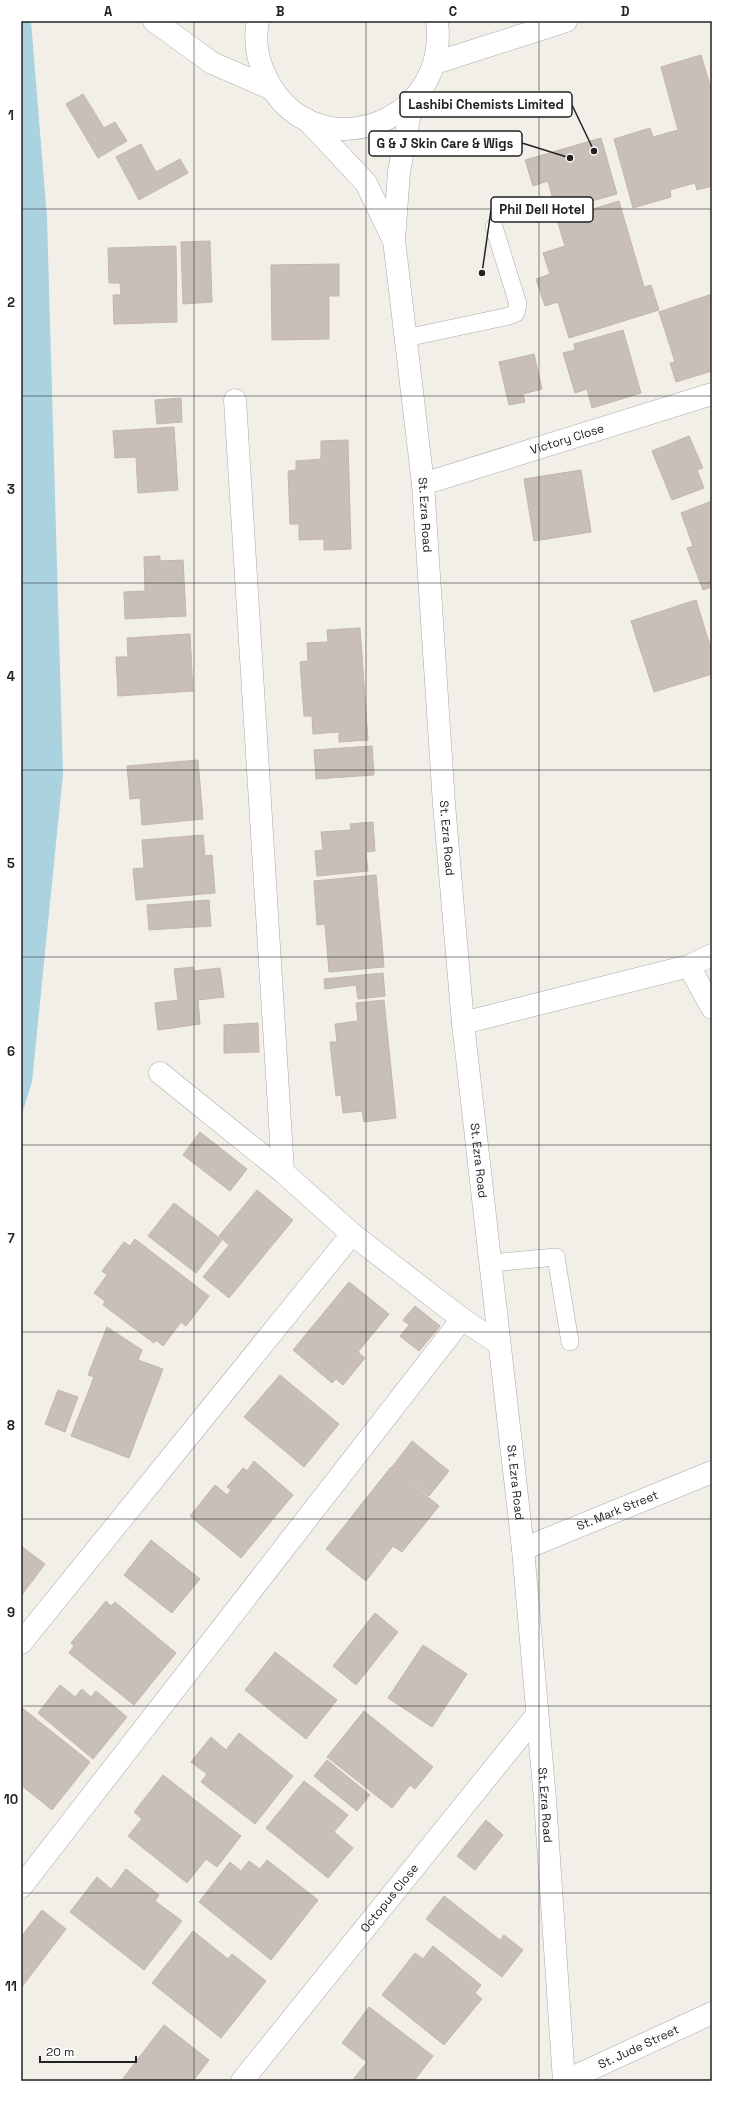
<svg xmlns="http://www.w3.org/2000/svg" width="733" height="2102" viewBox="0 0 733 2102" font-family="'Space Grotesk',sans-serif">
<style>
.water{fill:#aad3df}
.building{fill:#c7bfb8;stroke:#c4b6ab}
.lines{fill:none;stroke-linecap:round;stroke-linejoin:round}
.service-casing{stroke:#a9a9a9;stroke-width:18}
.minor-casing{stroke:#a9a9a9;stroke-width:23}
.tertiary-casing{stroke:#a9a9a9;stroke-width:23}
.service{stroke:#fff;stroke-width:17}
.minor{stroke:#fff;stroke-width:22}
.tertiary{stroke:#fff;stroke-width:22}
.grid{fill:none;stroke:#222;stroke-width:1;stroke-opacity:0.55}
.labels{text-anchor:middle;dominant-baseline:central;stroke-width:3.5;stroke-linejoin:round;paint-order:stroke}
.street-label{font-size:12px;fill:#222;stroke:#fff}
.leader{fill:none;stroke:#222;stroke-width:1.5}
.callout-dot{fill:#222;stroke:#fff;stroke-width:1.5}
.callout{fill:#fff;stroke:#222;stroke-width:1.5}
.callout-label{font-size:13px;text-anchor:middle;font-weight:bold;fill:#222}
.neatline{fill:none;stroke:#222;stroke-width:1.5}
.grid-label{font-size:13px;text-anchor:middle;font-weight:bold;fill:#222}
</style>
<rect width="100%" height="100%" fill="#f2efe9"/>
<polygon class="water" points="21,21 31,21 47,218 63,774 32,1082 21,1117"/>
<g class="building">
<polygon points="701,55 712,92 712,186 697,190 695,183 670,190 671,197 633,208 614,139 650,128 653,137 678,130 661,67"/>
<polygon points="83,94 104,128 115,122 127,141 98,158 66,104"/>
<polygon points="601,138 617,194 556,211 548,181 533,186 525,160"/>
<polygon points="141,144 156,172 180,159 188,173 139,200 116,157"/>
<polygon points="619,201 644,287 651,285 659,310 569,338 558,302 545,306 536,279 550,274 543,253 565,246 557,220"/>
<polygon points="210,241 212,302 183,304 181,242"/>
<polygon points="176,246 177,322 114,324 113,295 121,295 120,283 109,283 108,248"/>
<polygon points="339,264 339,296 329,296 329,339 272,340 271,265"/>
<polygon points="712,294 712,371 676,382 670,363 675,362 659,312"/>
<polygon points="623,330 641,393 592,408 587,389 575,393 563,353 575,350 574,344"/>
<polygon points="534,354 542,389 523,394 525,402 509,405 499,362"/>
<polygon points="181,398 182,422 157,424 155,400"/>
<polygon points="174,427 178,490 138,493 136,457 115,458 113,431"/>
<polygon points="689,436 703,468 697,470 704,488 672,500 652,451"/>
<polygon points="348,440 351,549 324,550 324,539 299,540 299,524 290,524 288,471 296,470 296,461 321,459 321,441"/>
<polygon points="581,470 591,532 534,541 524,479"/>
<polygon points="712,501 712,587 703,590 687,548 693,546 681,513"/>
<polygon points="160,556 160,561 183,560 186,616 125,619 124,592 145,591 144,557"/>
<polygon points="696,600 712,652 712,674 654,692 631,621"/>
<polygon points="360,628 368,740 339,742 339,732 313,734 312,716 304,716 300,662 308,661 307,643 328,642 327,630"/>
<polygon points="190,634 193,691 118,696 116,657 128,657 127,638"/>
<polygon points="372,746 374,775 316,779 314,750"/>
<polygon points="198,760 203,819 142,825 140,798 130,799 127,766"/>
<polygon points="373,822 375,851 366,852 368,871 317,876 315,851 323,850 321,832 351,830 350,824"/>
<polygon points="203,835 205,856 212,855 215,893 136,900 133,869 144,868 142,840"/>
<polygon points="376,875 384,967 329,972 325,924 317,925 314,881"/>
<polygon points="209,900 211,926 149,930 147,905"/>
<polygon points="193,967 194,971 220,968 224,997 198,1000 200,1024 158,1030 155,1003 178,1000 174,969"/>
<polygon points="383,973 385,996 358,999 356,985 325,989 324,979"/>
<polygon points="384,1000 396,1118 364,1122 362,1111 343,1113 341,1095 336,1096 330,1042 337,1042 335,1024 358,1021 356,1003"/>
<polygon points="258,1023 259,1052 224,1053 224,1025"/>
<polygon points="200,1132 247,1169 230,1191 183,1155"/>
<polygon points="257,1190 293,1220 229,1298 203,1277 229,1245 219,1236"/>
<polygon points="174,1203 222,1240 196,1273 148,1236"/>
<polygon points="135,1239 209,1296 186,1326 181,1322 163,1346 156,1340 154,1343 103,1305 105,1301 94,1293 107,1275 102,1271 124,1242 130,1246"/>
<polygon points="349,1282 389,1314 358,1352 365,1358 343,1385 336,1379 332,1383 293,1350"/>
<polygon points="415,1306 440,1326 419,1351 400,1336 409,1325 403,1320"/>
<polygon points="107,1327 142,1350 138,1360 163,1369 129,1458 71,1436 94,1377 88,1375"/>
<polygon points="280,1375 339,1424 304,1467 244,1417"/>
<polygon points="58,1390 78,1397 65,1432 45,1424"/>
<polygon points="412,1441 449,1471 429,1496 392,1467"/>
<polygon points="254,1461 293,1495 241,1558 190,1516 215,1485 227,1495 231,1490 227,1487 243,1468 247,1471"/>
<polygon points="391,1467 439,1506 402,1552 393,1546 366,1581 326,1549"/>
<polygon points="151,1540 200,1579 172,1613 124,1575"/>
<polygon points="21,1546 45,1564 21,1596"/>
<polygon points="106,1601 111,1606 115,1602 176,1653 134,1705 69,1653 74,1646 71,1643"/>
<polygon points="375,1613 398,1632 356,1685 333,1666"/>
<polygon points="423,1645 467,1674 432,1727 388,1698"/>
<polygon points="275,1652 337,1700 306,1739 245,1690"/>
<polygon points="60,1685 75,1697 82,1689 91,1697 96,1691 127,1717 93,1759 38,1713"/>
<polygon points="21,1707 90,1762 52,1810 21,1785"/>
<polygon points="364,1711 433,1767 415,1789 410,1785 392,1808 327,1757"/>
<polygon points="239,1733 293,1776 255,1824 201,1782 207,1774 191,1762 211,1737 226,1750"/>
<polygon points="327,1760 370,1795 357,1811 314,1776"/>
<polygon points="163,1775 241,1836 217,1867 206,1859 187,1883 128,1836 142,1819 134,1812"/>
<polygon points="304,1781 348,1815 334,1832 353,1848 328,1878 266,1828"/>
<polygon points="486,1820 503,1835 475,1870 457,1856"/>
<polygon points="267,1860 318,1900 271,1960 199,1902 230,1862 241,1871 249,1861 260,1869"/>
<polygon points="126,1869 159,1895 155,1901 182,1921 144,1970 70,1912 97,1877 111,1889"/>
<polygon points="444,1896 500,1940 504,1935 523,1950 502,1977 426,1919"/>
<polygon points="42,1910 66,1929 21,1988 21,1937"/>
<polygon points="193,1931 228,1959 232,1954 266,1981 221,2038 152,1983"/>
<polygon points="433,1946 481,1985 475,1993 482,1999 444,2045 382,1995 415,1953 423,1959"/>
<polygon points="369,2007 433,2056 414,2081 352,2081 367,2062 342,2043"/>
<polygon points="164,2025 209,2060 193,2081 121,2081"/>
</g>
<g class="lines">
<defs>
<g id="service">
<polyline points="406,338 509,316 516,313 518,304 494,227"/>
<polyline points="490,1263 556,1257 570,1342"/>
</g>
<g id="minor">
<path id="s1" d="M412 102 399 172 394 240 423 484 444 804 463 1023 523 1549 545 1800 564 2081"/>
<polyline points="306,119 366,183 393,239"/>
<polyline points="235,400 283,1172"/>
<path id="s2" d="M423 484 712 394"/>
<polyline points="689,966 712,1008"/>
<polyline points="463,1023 689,966 712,955"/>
<polyline points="160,1073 283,1172 352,1234 462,1319 498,1343"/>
<path id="s3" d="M523 1549 712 1472"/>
<polyline points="21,1643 352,1234"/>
<polyline points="21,1887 462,1319"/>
<path id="s4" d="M242 2081 537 1715"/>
<path id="s5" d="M565 2081 712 2013"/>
</g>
<g id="tertiary">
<polyline points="154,21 212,63 272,89"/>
<path d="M258 21C254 40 257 59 266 77 310 171 450 128 437 21"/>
<polyline points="435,63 566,21"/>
</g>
</defs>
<use href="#service" class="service-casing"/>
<use href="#minor" class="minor-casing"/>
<use href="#tertiary" class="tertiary-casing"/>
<use href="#service" class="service"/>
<use href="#minor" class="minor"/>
<use href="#tertiary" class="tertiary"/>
</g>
<path class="grid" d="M194 21V2081M366 21V2081M539 21V2081M21 209H712M21 396H712M21 583H712M21 770H712M21 957H712M21 1145H712M21 1332H712M21 1519H712M21 1706H712M21 1893H712"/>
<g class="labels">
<g class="street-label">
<text stroke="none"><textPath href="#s2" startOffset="151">Victory Close</textPath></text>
<text stroke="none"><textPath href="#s1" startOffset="416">St. Ezra Road</textPath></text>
<text stroke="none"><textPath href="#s1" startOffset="740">St. Ezra Road</textPath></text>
<text stroke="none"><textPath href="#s1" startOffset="1064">St. Ezra Road</textPath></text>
<text stroke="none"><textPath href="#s1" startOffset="1388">St. Ezra Road</textPath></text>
<text stroke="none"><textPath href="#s3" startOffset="102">St. Mark Street</textPath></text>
<text stroke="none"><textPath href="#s1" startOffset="1712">St. Ezra Road</textPath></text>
<text stroke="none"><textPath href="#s4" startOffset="235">Octopus Close</textPath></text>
<text stroke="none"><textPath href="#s5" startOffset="81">St. Jude Street</textPath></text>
</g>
</g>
<path class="leader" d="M594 151L572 105M570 158L522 143M482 273L491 210"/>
<g class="callout-dot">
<circle cx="594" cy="151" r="4"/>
<circle cx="570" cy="158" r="4"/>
<circle cx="482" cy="273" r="4"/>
</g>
<g class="callout">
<rect x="400" y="92" width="172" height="25" rx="4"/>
<rect x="369" y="131" width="153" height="25" rx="4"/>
<rect x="491" y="197" width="102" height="25" rx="4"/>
</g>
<g class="callout-label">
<text x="486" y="109">Lashibi Chemists Limited</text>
<text x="445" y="148">G &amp; J Skin Care &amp; Wigs</text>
<text x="542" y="214">Phil Dell Hotel</text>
</g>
<rect width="733" height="2102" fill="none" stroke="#ffffff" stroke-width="44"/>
<path d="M40 2056v6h96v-6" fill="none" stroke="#222222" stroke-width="2"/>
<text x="46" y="2056" font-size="12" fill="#222222" stroke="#ffffff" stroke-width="3" paint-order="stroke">20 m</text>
<rect x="22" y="22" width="689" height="2058" class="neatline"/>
<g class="grid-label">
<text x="108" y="16">A</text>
<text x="280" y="16">B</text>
<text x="453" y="16">C</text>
<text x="625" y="16">D</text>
<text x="11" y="120">1</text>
<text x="11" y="307">2</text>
<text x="11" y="494">3</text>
<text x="11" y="681">4</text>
<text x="11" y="868">5</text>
<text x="11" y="1056">6</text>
<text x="11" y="1243">7</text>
<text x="11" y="1430">8</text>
<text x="11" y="1617">9</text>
<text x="11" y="1804">10</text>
<text x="11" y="1991">11</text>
</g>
</svg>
